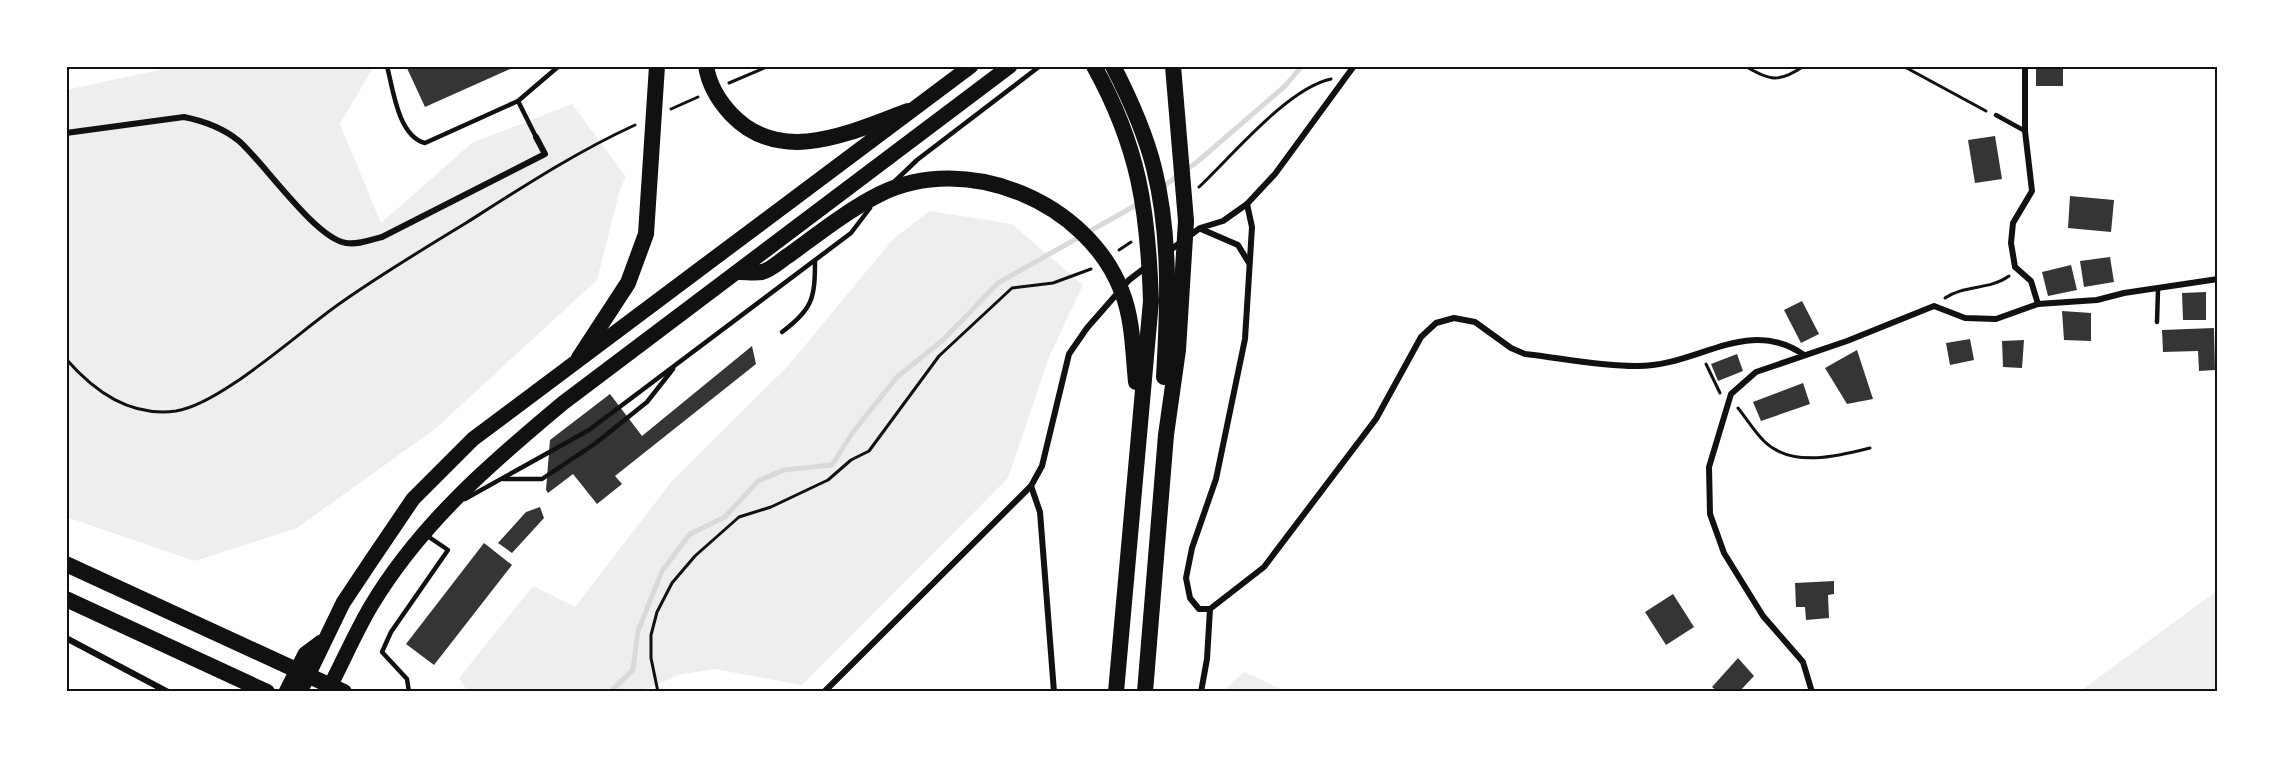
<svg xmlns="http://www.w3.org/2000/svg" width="2284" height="758" viewBox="0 0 2284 758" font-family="'Fira Sans',sans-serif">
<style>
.green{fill:#eee}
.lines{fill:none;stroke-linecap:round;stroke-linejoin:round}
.stream{stroke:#d9d9d9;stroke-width:5}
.building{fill:#353535}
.path{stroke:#111;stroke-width:3}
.service{stroke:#111;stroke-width:4.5}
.minor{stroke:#111;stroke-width:6}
.trunk{stroke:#111;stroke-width:15}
.motorway{stroke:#111;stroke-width:16}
.neatline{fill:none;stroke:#111;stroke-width:2}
</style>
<rect width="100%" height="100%" fill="#fff"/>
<g class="green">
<polygon points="177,66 374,66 340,124 381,223 472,143 572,104 626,177 620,189 597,280 435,429 297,528 195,561 66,517 66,90"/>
<polygon points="930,211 1012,224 1083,285 1049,357 1008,478 802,685 714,669 679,675 638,692 468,692 459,678 533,586 575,607 672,481 788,366 893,239"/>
<polygon points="2218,590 2218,692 2079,692"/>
<polygon points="1244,672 1288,692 1222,692"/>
</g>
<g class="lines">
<g class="stream">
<polyline points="1161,188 1197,162 1285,86 1302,66"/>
<polyline points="610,692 633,670 638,631 662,571 690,534 725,517 758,481 784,470 832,465 853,432 897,377 943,340 998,283 1138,204"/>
</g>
</g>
<g class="building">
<polygon points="406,66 517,66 425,107"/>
<rect x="2036" y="66" width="27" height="20"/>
<polygon points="1995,136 2002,179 1975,183 1968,140"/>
<polygon points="2070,196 2114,200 2111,232 2068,228"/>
<polygon points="2110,257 2114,282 2084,287 2080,261"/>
<polygon points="2071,265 2077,290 2048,296 2042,272"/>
<polygon points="2206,292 2206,320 2183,320 2182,293"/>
<polygon points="1802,301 1819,334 1801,343 1784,310"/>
<polygon points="2062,311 2091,313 2091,341 2064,340"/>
<polygon points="2214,328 2215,370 2199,371 2198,351 2163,352 2162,330"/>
<polygon points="1970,339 1974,360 1950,365 1946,343"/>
<polygon points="2024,340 2022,368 2003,367 2002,341"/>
<polygon points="752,346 756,364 615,476 622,484 597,504 573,474 548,493 546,490 550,440 610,394 642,436"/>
<polygon points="1857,350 1873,399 1847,404 1825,368"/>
<polygon points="1737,354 1743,371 1718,381 1711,364"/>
<polygon points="1803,383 1810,404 1761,421 1753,402"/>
<polygon points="540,507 544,518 512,553 498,543 526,512"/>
<polygon points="484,543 512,565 434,665 406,644"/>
<polygon points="1834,581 1834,594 1828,595 1829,618 1806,620 1805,607 1796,607 1795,583"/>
<polygon points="1673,594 1694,627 1666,645 1645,612"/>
<polygon points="1738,658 1754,676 1739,692 1718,692 1712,687"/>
</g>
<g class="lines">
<g class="path">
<path d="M1745 66C1770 81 1779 83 1804 66"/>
<polyline points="1903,66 1986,111"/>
<polyline points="729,83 769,66"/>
<polyline points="671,109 698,97"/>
<path d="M1199 187C1232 156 1288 88 1331 79"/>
<polyline points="1119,250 1131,242"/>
<path d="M1945 298C1964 285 1990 290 2009 276"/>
<path d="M66 359C95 392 130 417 176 411 221 404 299 332 339 304 380 275 423 249 466 223 521 188 576 152 635 125"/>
<polyline points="1706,364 1720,393"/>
<path d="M1738 408C1747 419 1755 433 1765 442 1792 468 1839 456 1870 448"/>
<polyline points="658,692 651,658 651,635 657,612 672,583 695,556 739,517 771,507 828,480 851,460 869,451 939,356 1012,288 1053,283 1091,269"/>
</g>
<g class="service">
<path d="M387 66C393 89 398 136 425 143L518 101 536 137"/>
<polyline points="518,101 559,66"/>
<polyline points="1996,115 2025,131"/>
<polyline points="894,182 917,160 1040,66"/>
<polyline points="2157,322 2158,290"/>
<path d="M782 332C813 309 815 298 815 260"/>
<polyline points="503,479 542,479 596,443 647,402 673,369"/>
<polyline points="465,499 589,430 851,233 870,208"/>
<polyline points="409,692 407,679 382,652 391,632 448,550 426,535"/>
</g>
<g class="minor">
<polyline points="2025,66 2025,131 2032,191 2013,223 2011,243 2015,267 2031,281 2038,304"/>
<path d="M66 133 184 117C204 121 223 128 239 141 264 163 315 238 346 243 358 245 370 240 382 237L545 154 536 137"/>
<polyline points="1201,229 1238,245 1249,263"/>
<polyline points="1169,251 1200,228 1223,221 1247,204 1275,174 1354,66"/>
<polyline points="1031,486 1040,512 1054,692"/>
<path d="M1210 609 1264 567 1376 419 1421 337 1436 323 1454 318 1475 322 1511 348 1525 354C1561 358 1599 366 1635 366 1696 368 1747 315 1804 355"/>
<polyline points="1210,609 1199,609 1190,598 1186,578 1192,548 1216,479 1245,339 1252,227 1247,204"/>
<polyline points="66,638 168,692"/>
<polyline points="824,692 1031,486 1042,466 1069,354 1087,328 1129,280 1146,267"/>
<polyline points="1201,692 1207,659 1210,609"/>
<polyline points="1812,692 1803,662 1763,616 1724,553 1710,514 1709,467 1731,394 1756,372 1847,341 1934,306 1965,318 1996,319 2038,304 2097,300 2124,293 2218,279"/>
</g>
<g class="trunk">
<polyline points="286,692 305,654 321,642"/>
<polyline points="300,692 343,603 371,561 413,499 473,439 971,66"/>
<path d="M327 692C342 664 355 633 371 606 420 524 491 463 563 403L1010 66"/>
</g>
<g class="motorway">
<path d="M706 66C709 85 718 100 731 114 781 167 851 132 908 111"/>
<path d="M1094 66C1139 147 1148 210 1151 301L1116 692"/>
<path d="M1113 66C1130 99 1145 132 1154 168 1171 236 1168 308 1164 377"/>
<path d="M740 272C747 272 755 273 762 272 771 270 781 260 789 255 818 234 848 210 880 194 967 151 1088 202 1122 292 1133 320 1133 352 1136 382"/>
<polyline points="579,358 628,283 646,234 657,66"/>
<polyline points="66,564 344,692"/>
<polyline points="66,599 267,692"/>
<polyline points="1145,692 1166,435 1178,350 1186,221 1173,66"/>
</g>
</g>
<rect width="2284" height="758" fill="none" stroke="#ffffff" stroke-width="135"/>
<rect x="68" y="68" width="2148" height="622" class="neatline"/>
</svg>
